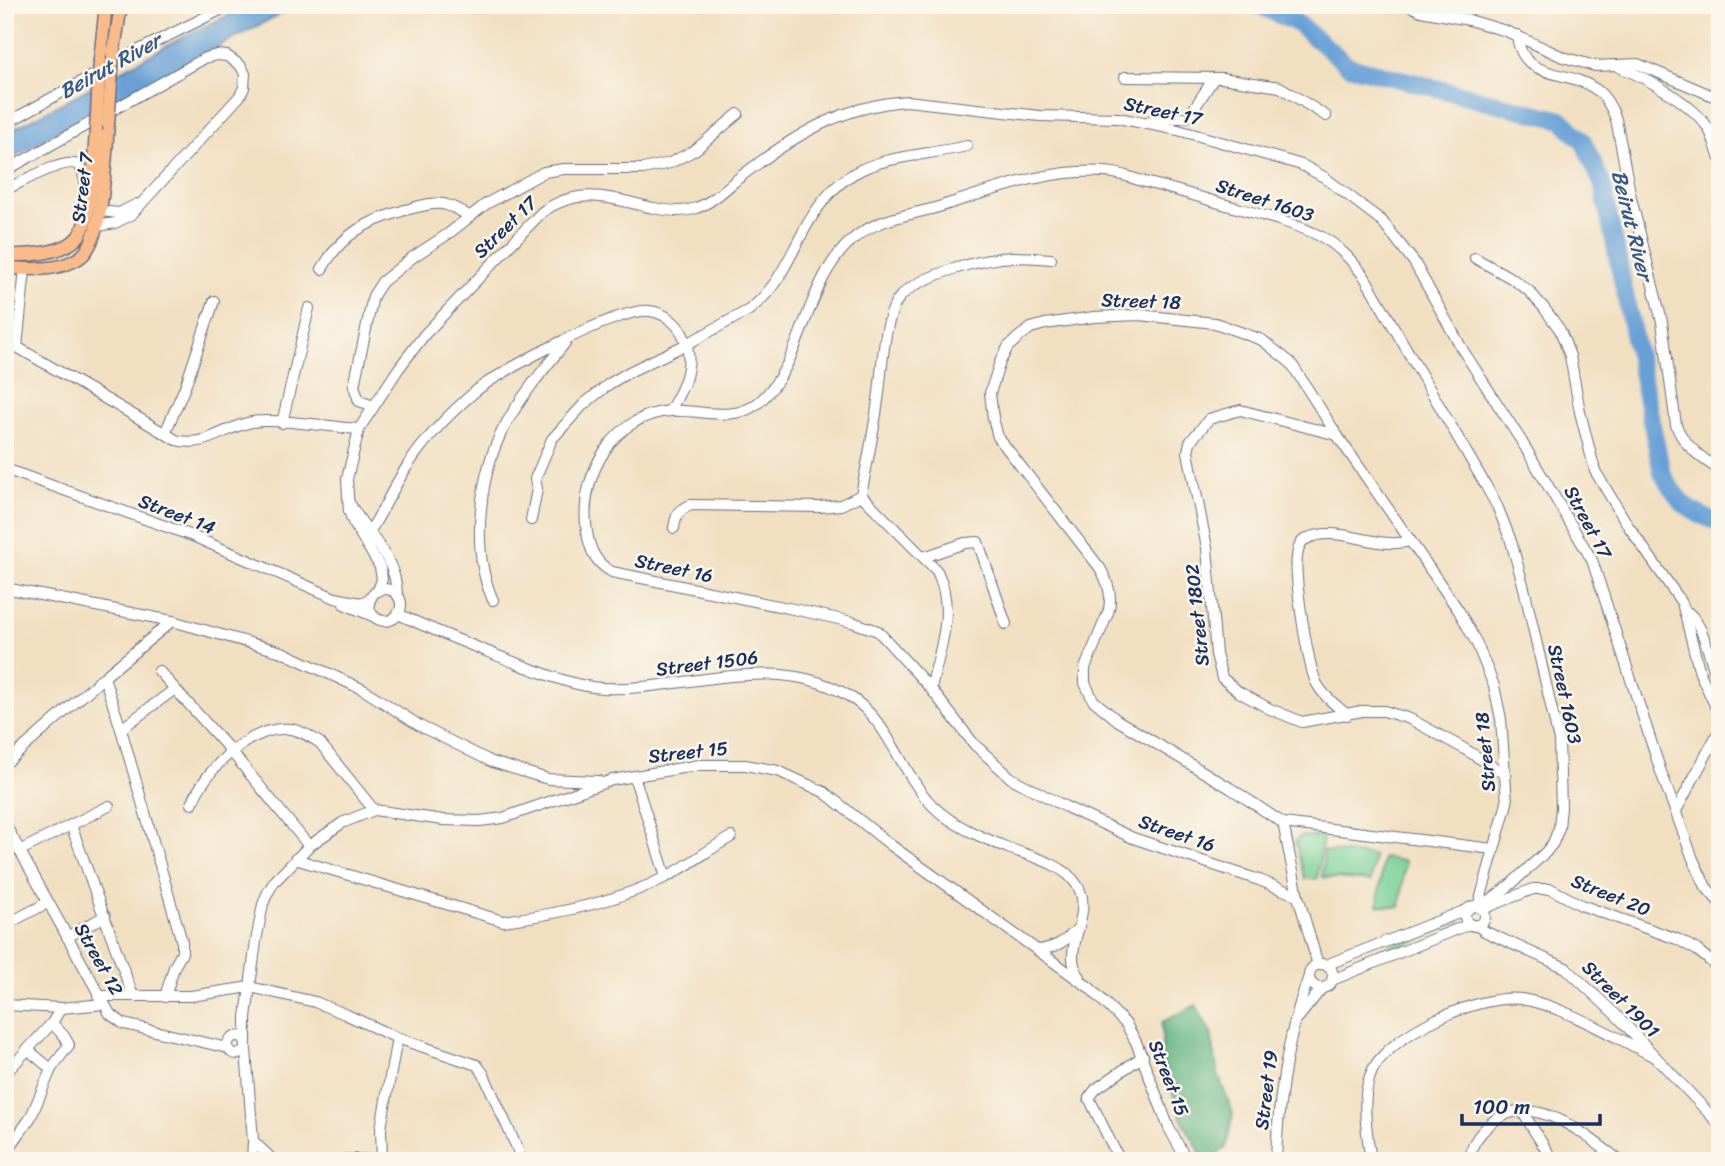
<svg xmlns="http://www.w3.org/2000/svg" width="1725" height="1166" viewBox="0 0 1725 1166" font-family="Sriracha,sans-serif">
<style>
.green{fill:#79d197;stroke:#4a807a;stroke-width:2}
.forest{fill:#62b380;stroke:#3e716f;stroke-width:2}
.water{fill:#68a0d6;stroke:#42689a;stroke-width:2}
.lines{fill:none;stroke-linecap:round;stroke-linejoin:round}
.river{stroke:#68a0d6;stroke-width:18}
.minor-casing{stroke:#666d81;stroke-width:12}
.major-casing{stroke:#666d81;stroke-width:15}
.minor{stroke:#fff;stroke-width:10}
.major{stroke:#fabb8b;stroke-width:12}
.major-bridge-casing{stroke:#666d81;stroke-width:15;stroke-linecap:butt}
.major-bridge{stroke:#fabb8b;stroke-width:12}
.labels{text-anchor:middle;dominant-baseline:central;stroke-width:5;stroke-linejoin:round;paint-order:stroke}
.street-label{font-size:19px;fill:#1b2f5e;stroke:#fbf7ec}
.water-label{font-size:21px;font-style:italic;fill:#365788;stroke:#fbf7ec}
</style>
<rect width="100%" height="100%" fill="#fbf7ec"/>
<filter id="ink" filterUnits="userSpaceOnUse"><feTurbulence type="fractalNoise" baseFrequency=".0143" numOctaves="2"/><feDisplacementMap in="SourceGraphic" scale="14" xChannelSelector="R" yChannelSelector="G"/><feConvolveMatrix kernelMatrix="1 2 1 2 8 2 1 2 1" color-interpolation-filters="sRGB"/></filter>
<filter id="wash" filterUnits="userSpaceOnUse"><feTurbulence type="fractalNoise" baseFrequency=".00686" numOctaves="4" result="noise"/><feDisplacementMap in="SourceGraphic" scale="28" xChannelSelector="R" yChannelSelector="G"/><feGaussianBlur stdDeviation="1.57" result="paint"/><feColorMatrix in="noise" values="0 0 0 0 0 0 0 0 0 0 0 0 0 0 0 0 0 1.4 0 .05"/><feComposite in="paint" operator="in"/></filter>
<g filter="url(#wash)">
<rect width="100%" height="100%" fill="#f1dfc1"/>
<g class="green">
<polygon points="1300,836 1323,837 1317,879 1305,879 1295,841"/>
<polygon points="1324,851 1374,856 1371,881 1322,877"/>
<polygon points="1383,858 1405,861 1400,907 1378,905"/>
<polygon points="1458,917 1461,922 1338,972 1336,967"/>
</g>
<polygon class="forest" points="1196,1005 1211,1033 1218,1074 1233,1114 1226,1148 1208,1161 1205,1161 1181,1118 1162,1060 1162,1022"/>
<polygon class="water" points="250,5 297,5 61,129 5,163 5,134 187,35"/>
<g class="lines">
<path class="river" d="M1258 5 1297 23 1349 66 1562 120 1583 141 1602 183 1662 473C1677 500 1688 514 1720 522"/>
</g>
</g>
<g filter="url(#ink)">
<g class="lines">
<defs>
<g id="minor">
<polyline points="1407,5 1421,11 1469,20 1506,31 1563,57 1595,66 1638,64 1720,99"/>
<path d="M1517 35C1522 83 1568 67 1598 91 1607 98 1612 109 1616 119L1631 198 1662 322 1676 425C1683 445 1702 459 1720 470"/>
<path d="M1619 67C1647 78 1692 103 1708 128 1714 137 1716 149 1720 159"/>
<polyline points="1125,77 1222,78 1280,87 1326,116"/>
<polyline points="5,124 129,55 230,5"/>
<polyline points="1147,124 1154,118 1182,118 1189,116 1214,78"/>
<polyline points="5,171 205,58 217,55 227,56 241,66 245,74 244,88 239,97 131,215 115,223 98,226"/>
<path d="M5 190C18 184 68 155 79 166 86 174 86 190 87 200"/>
<polyline points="100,211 119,213 137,204"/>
<polyline points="1475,258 1511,278 1529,291 1544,308 1560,330 1570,356 1580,412 1595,471 1629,527 1682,603 1700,673 1720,716"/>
<path d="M322 269C343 232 367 222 405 210 418 207 430 202 443 204 453 206 461 211 469 216"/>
<path d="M5 344 17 347 176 440C210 449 229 421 263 421 294 420 328 427 359 429"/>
<polyline points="17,347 25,269"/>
<polyline points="374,406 359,401 354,386 373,296 382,282 413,257 448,234 486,204 544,172 564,169 643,169 670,163 695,150 738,114"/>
<polyline points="282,423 309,308"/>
<polyline points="165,433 185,387 214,301"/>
<polyline points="1337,435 1240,410 1209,419 1190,442 1188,452 1207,548 1216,654 1222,678 1239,692 1270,709 1302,722 1362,711 1384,711 1410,719 1463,748 1506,775"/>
<polyline points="5,469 190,535 335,598 361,603 371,598"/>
<path d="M861 495C867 463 874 432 878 400 882 375 883 316 900 297 919 275 985 258 1014 257 1026 257 1039 258 1051 259"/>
<path d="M861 495 937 571C956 610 940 648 931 689"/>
<path d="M350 504C367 535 396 556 397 594"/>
<path d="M531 520 537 489 535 479 552 439 584 404 609 384 629 372 687 344 749 310C776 289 785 266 801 236 844 152 887 163 967 146"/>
<path d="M674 528C676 515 678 510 691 505L820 507 841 505 861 495"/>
<path d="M366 543 368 534C383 512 393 487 408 465 426 438 452 411 477 390 502 370 621 306 650 311 665 313 677 323 683 335 696 362 684 388 670 410"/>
<polyline points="924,557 965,543 978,542 1006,624"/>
<polyline points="5,588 172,621 282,652 364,690 420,726 492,762 548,779 598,781"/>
<circle cx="385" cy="605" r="16"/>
<path d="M378 591 382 579 380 567 353 522 349 511 347 479 359 429 399 368 425 334 542 212C580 185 612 199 654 208 668 211 683 213 696 208 714 202 729 185 744 174 795 135 841 106 907 101L1040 116 1118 118 1178 130 1302 165 1324 177 1382 221 1414 262 1462 349 1522 442 1592 560 1662 775 1693 859 1706 887 1720 903"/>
<path d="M493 600C470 550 479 470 507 422 523 394 545 368 565 343"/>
<polyline points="344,604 375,617"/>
<path d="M1684 610C1705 620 1710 665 1720 685"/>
<path d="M398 614C437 632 476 647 516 663 543 673 572 686 602 688 683 692 772 651 847 695 893 721 902 783 942 814 961 829 986 839 1008 848 1032 857 1063 863 1077 885 1096 914 1058 951 1080 977"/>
<polyline points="159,671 230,750 309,846"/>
<polyline points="104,677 121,729 182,942 182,953 174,967 165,997"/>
<path d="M1347 715C1336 705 1324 697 1317 684 1308 667 1294 577 1297 557 1298 550 1299 542 1306 539 1339 523 1374 551 1411 541"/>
<polyline points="121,729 175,689"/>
<polyline points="5,764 104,677 172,621"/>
<polyline points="634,776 666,877"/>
<path d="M192 804C205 769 251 725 291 729 302 731 311 737 320 743L374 810"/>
<polyline points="1676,811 1720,729"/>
<polyline points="1283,823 1298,896 1318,965"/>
<polyline points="5,824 110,1014 124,1024 228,1048"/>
<polyline points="71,825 133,996"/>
<polyline points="19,851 109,806"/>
<path d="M295 859 503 921C558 914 617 902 666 877 688 866 709 849 731 837"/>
<path d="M1298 896 1259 880 1133 838 1066 807 1011 778 974 744 931 689 878 631 852 622 798 610 612 572C593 562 588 545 586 524 581 473 615 414 671 411 701 409 733 423 758 403 805 364 803 283 852 240 875 219 906 216 935 208 988 192 1047 168 1104 172 1118 172 1132 178 1145 182 1169 188 1193 195 1216 202 1249 212 1291 221 1322 237 1339 246 1352 261 1364 276L1486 486 1498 508 1511 541 1524 588 1559 741 1561 807 1559 828 1553 843 1546 852 1510 885 1480 908"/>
<circle cx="1475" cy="916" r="10"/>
<path d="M1478 907 1507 803 1501 719 1494 686 1477 644 1459 611 1337 435 1291 363 1262 340 1215 323 1139 315 1094 317 1045 324 1031 328 1020 336 1008 347 1000 362 990 393 993 418 998 437 1100 568C1108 582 1113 596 1108 613L1085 668V683L1093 700 1117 720 1230 788 1283 823 1493 849"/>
<polyline points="1485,908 1533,889 1551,889 1581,905 1677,939 1697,950 1720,969"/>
<polyline points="5,925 47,903"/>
<polyline points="1476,925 1486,932 1566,968 1617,1016 1720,1125"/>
<polyline points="67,937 105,916"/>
<path d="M1038 950C1056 948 1066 941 1079 927"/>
<circle cx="1321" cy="976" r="12"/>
<polyline points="1326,965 1469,909"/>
<polyline points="1332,980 1470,924"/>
<polyline points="98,996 191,996 250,987 315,1002 345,1014 397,1038 477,1065 483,1073 518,1150 519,1161"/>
<polyline points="5,1005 61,1008 104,1004"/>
<polyline points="1298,1018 1322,988"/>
<circle cx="237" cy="1045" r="9"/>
<polyline points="246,1041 246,1017 256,941 263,904 267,894 274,882 309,846 342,823 374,810 443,820 480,821 503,818 612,780 699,765 745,765 778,771 824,792 892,846 1090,988 1126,1024 1136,1042 1169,1128 1187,1161"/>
<polyline points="27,1049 51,1069"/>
<polyline points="246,1050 253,1141 252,1161"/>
<polyline points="5,1074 52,1023 61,1008"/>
<polyline points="1522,1111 1553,1161"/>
<polyline points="253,1141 274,1161"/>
<polyline points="5,1154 31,1117 51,1069 69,1045 64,1036 52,1023"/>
<polyline points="382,1161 381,1128 397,1038"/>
<polyline points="1120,1161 1089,1098 1096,1089 1143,1056"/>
<path d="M1276 1161C1278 1097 1287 1036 1309 976"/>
<path d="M1371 1161C1367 1134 1361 1102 1370 1076 1383 1035 1481 993 1521 999 1562 1005 1614 1037 1653 1056"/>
<path d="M1468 1161C1471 1145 1478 1135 1490 1124 1531 1087 1587 1136 1620 1161"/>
</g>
<g id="major">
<polyline points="113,56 121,5"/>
<polyline points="100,60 106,5"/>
<path d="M5 255C25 256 64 254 78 237 92 220 94 155 96 130"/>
<path d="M5 268C30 269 57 272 79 258 105 242 105 154 108 124"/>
<polyline points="344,1161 369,1161"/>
</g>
</defs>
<use href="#minor" class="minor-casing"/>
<use href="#major" class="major-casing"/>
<use href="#minor" class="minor"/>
<use href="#major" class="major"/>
<defs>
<g id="major-bridge">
<polyline points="108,124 113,56"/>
<polyline points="96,130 100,60"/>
</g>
</defs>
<use href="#major-bridge" class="major-bridge-casing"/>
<use href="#major-bridge" class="major-bridge"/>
</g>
</g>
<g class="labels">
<g class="street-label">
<text transform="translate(1163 111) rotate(12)">Street 17</text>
<text transform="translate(82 188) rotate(-83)">Street 7</text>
<text transform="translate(1265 200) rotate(18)">Street 1603</text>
<text transform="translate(505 227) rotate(-44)">Street 17</text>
<text transform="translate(1141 301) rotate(2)">Street 18</text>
<text transform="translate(177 514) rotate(21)">Street 14</text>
<text transform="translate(1588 522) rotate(62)">Street 17</text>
<text transform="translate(674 568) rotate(12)">Street 16</text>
<text transform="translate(1197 615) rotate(-96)">Street 1802</text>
<text transform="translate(707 663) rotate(-7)">Street 1506</text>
<text transform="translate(1565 694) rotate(78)">Street 1603</text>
<text transform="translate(688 752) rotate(-6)">Street 15</text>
<text transform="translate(1485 752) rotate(-95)">Street 18</text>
<text transform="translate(1177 833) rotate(19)">Street 16</text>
<text transform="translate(1611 895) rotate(22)">Street 20</text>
<text transform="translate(99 959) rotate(61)">Street 12</text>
<text transform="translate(1621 999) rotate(45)">Street 1901</text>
<text transform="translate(1169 1078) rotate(69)">Street 15</text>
<text transform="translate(1266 1090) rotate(-83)">Street 19</text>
</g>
<g class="water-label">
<text transform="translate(110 66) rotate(-29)">Beirut River</text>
<text transform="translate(1632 225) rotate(76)">Beirut River</text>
</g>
</g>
<rect width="1725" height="1166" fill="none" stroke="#fbf7ec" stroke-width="28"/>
<path d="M1462 1114v10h138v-10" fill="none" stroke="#1b2f5e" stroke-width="3.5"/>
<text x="1473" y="1114" font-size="21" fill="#1b2f5e" stroke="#fbf7ec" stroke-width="5" paint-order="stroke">100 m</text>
</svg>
